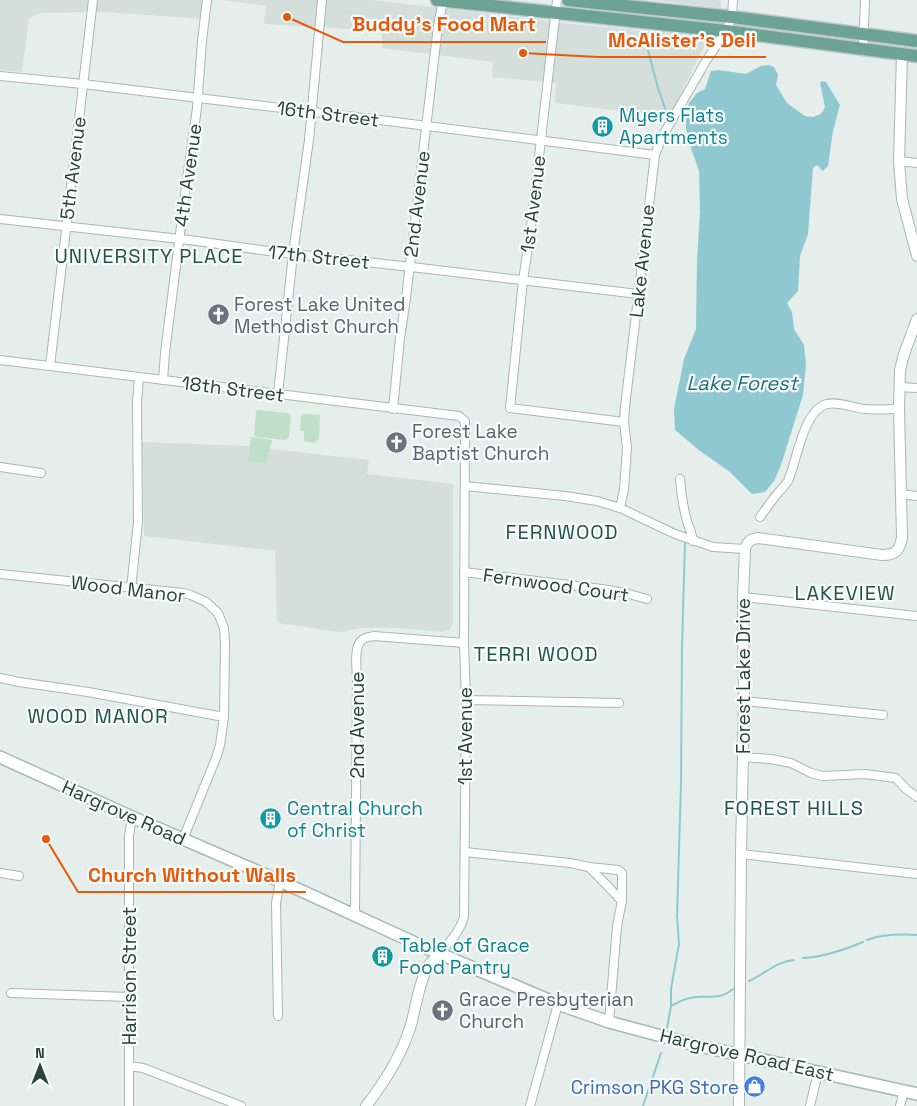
<svg xmlns="http://www.w3.org/2000/svg" width="917" height="1106" viewBox="0 0 917 1106" font-family="'Space Grotesk',sans-serif">
<style>
.built{fill:#d4deda}
.green{fill:#c0dfc8}
.water{fill:#90c8d1}
.lines{fill:none;stroke-linecap:round;stroke-linejoin:round}
.stream{stroke:#90c8d1;stroke-width:2}
.minor-casing{stroke:#a8b7b2;stroke-width:10}
.tertiary-casing{stroke:#a8b7b2;stroke-width:12}
.secondary-casing{stroke:#a4bab2;stroke-width:14}
.primary-casing{stroke:#c2cac8;stroke-width:15}
.minor{stroke:#fff;stroke-width:8}
.tertiary{stroke:#fff;stroke-width:10}
.secondary{stroke:#fff;stroke-width:11}
.primary{stroke:#6ca394;stroke-width:12}
.labels{text-anchor:middle;dominant-baseline:central;stroke-width:4.5;stroke-linejoin:round;paint-order:stroke}
.street-label{font-size:19px;fill:#254139;stroke:#f7fbf9}
.culture-label{font-size:19px;fill:#0d838f;stroke:#f7fbf9;text-anchor:start}
.worship-label{font-size:19px;fill:#5b616d;stroke:#f7fbf9;text-anchor:start}
.shop-label{font-size:19px;fill:#366cbe;stroke:#f7fbf9;text-anchor:end}
.neighbourhood-label{font-size:20px;letter-spacing:1px;fill:#215346;stroke:#f7fbf9}
.water-label{font-size:20px;font-style:italic;fill:#1f6e7c;stroke:#f7fbf9}
.leader{fill:none;stroke:#e8590c;stroke-width:2}
.callout-dot{fill:#e8590c;stroke:#f7fbf9;stroke-width:2}
.callout-label{font-size:20px;text-anchor:middle;font-weight:bold;fill:#e8590c;stroke:#f7fbf9;stroke-width:4.5;stroke-linejoin:round;paint-order:stroke}
</style>
<rect width="100%" height="100%" fill="#e6eeeb"/>
<g class="built">
<polygon points="0,0 207,0 205,19 103,12 40,13 29,18 22,72 0,70"/>
<polygon points="223,0 373,0 563,23 709,37 669,117 555,103 556,83 492,77 493,62 382,48 382,31 264,24 266,6"/>
<polygon points="652,0 721,0 721,8"/>
<polygon points="142,442 246,446 369,460 367,474 453,484 453,624 450,630 442,632 400,628 361,628 340,632 277,623 275,551 144,536"/>
</g>
<g class="green">
<polygon points="258,410 288,413 291,415 289,437 286,440 256,437 254,435 256,411"/>
<polygon points="304,414 320,415 319,439 314,443 304,441 304,431 300,431 301,416"/>
<polygon points="251,437 272,440 272,444 270,445 270,450 269,451 267,463 248,461"/>
</g>
<polygon class="water" points="769,65 774,67 778,75 776,85 787,103 805,116 813,117 821,114 825,107 820,83 822,81 826,82 840,105 833,131 828,166 823,171 817,165 813,168 808,234 800,256 798,291 787,303 792,312 794,329 804,345 806,364 803,395 781,465 774,481 765,492 752,494 730,472 700,451 675,430 674,409 684,359 696,329 697,260 700,212 699,171 691,148 686,129 686,114 689,103 697,93 705,89 711,71 719,70 746,74 761,66"/>
<g class="lines">
<g class="stream">
<polyline points="648,50 658,88 666,111"/>
<polyline points="683,522 687,532 686,536"/>
<path d="M867 940C883 934 900 934 917 935"/>
<path d="M803 958C824 957 844 950 863 942"/>
<path d="M749 981C765 974 777 961 794 960"/>
<path d="M671 1006C677 1003 683 999 690 998 707 994 717 1002 733 989"/>
<polyline points="667,1028 671,1006 671,989 679,944 677,917 681,783 682,647 685,541"/>
<polyline points="643,1106 661,1053"/>
</g>
<defs>
<g id="minor">
<polyline points="557,0 530,235 523,280 510,408 624,422"/>
<polyline points="863,49 865,0"/>
<polyline points="0,76 83,84 372,119 655,155"/>
<polyline points="899,161 917,163"/>
<polyline points="0,219 189,240 268,251 420,268 638,294"/>
<path d="M0 360 459 416 465 421 464 643 466 700 464 917C460 932 449 942 440 953"/>
<polyline points="50,366 93,0"/>
<polyline points="163,380 165,353 186,186 197,108 202,41 207,0"/>
<polyline points="899,387 917,388"/>
<polyline points="278,394 293,254 309,140 322,0"/>
<polyline points="393,409 400,338 406,298 438,26 443,1"/>
<polyline points="0,467 41,473"/>
<path d="M680 479C681 493 683 507 687 521 689 528 692 533 693 541"/>
<polyline points="465,486 565,496 597,501 620,508 675,534 713,547 745,549"/>
<polyline points="900,494 917,496"/>
<polyline points="620,508 624,489 627,448 624,422 625,407 655,155 662,137 706,61 726,31 732,17 733,0"/>
<path d="M760 517C766 509 772 500 778 493 782 488 785 486 788 481 797 461 803 410 827 404 839 401 853 408 865 409 876 410 888 409 899 409"/>
<polyline points="464,572 602,589 625,593 647,599"/>
<polyline points="0,574 183,593 191,595 206,602 218,613 224,628 225,643 224,717 220,745 216,758 183,839"/>
<polyline points="131,589 138,522 137,402 139,378"/>
<polyline points="743,597 917,616"/>
<polyline points="0,678 19,682 88,692 224,717"/>
<polyline points="466,700 619,703"/>
<polyline points="744,701 883,715"/>
<polyline points="742,757 771,759 791,763 811,773 823,776 865,774 896,778 906,789 917,797"/>
<polyline points="465,852 570,863 589,867 618,870 622,873 622,901 617,926 609,1022"/>
<polyline points="741,854 917,874"/>
<polyline points="589,867 622,901"/>
<polyline points="0,873 19,876"/>
<path d="M355 915 357 681C357 671 353 646 362 640 365 637 370 637 374 636L464 643"/>
<polyline points="11,993 129,997"/>
<polyline points="278,1016 276,903 280,881"/>
<polyline points="129,1066 143,1068 241,1106"/>
<polyline points="129,1106 129,836 132,817"/>
<polyline points="530,1106 558,1004"/>
<polyline points="810,1106 818,1072"/>
<polyline points="900,1106 904,1091"/>
</g>
<g id="tertiary">
<polyline points="902,54 899,161 902,199 917,256"/>
<path d="M366 1106C384 1083 401 1056 410 1028 416 1008 418 986 427 968 430 963 436 958 440 953"/>
<path d="M739 1106 741 854 744 701 743 597 745 549C747 542 750 539 758 538L882 555C896 555 900 550 902 537L899 409 900 370 904 354 917 319"/>
</g>
<polyline id="secondary" points="0,757 132,817 280,881 424,947 558,1004 609,1022 695,1045 917,1094"/>
<g id="primary">
<polyline points="437,0 726,31 917,56"/>
<polyline points="568,0 732,17 917,41"/>
</g>
</defs>
<use href="#minor" class="minor-casing"/>
<use href="#tertiary" class="tertiary-casing"/>
<use href="#secondary" class="secondary-casing"/>
<use href="#primary" class="primary-casing"/>
<use href="#minor" class="minor"/>
<use href="#tertiary" class="tertiary"/>
<use href="#secondary" class="secondary"/>
<use href="#primary" class="primary"/>
</g>
<defs>
<symbol id="building-disc" viewBox="-11 -11 22 22"><circle r="9.5" fill="#0f9aa8" stroke="#f7fbf9"/><path d="M-4-6H4V6H1V3H-1V6H-4ZM-2.5-4.3h1.7v1.8h-1.7ZM.8-4.3h1.7v1.8H.8ZM-2.5-1h1.7V.8h-1.7ZM.8-1h1.7V.8H.8Z" fill="#fff"/></symbol>
<symbol id="church-disc" viewBox="-11 -11 22 22"><circle r="9.5" fill="#6b7280" stroke="#f7fbf9"/><path d="M-1.2-6h2.4v3.5h3.3v2.4h-3.3V6h-2.4V-.1h-3.3v-2.4h3.3Z" fill="#fff"/></symbol>
<symbol id="shop-disc" viewBox="-11 -11 22 22"><circle r="9.5" fill="#3f7fe0" stroke="#f7fbf9"/><path d="M-5-2.5h2.3a2.7 3.5 0 0 1 5.4 0H5L5.5 6h-11ZM-1.5-2.5h3a1.5 2.3 0 0 0-3 0Z" fill="#fff"/></symbol>
</defs>
<g fill-rule="evenodd">
<use href="#building-disc" x="590" y="114" width="25" height="25"/>
<use href="#church-disc" x="206" y="302" width="25" height="25"/>
<use href="#church-disc" x="384" y="430" width="25" height="25"/>
<use href="#building-disc" x="258" y="806" width="25" height="25"/>
<use href="#building-disc" x="370" y="944" width="25" height="25"/>
<use href="#church-disc" x="430" y="998" width="25" height="25"/>
<use href="#shop-disc" x="742" y="1074" width="25" height="25"/>
</g>
<g class="labels">
<g class="street-label">
<text transform="translate(328 114) rotate(7)">16th Street</text>
<text transform="translate(73 168) rotate(-83)">5th Avenue</text>
<text transform="translate(188 175) rotate(-82)">4th Avenue</text>
<text transform="translate(417 204) rotate(-83)">2nd Avenue</text>
<text transform="translate(533 204) rotate(-83)">1st Avenue</text>
<text transform="translate(319 257) rotate(6)">17th Street</text>
<text transform="translate(642 261) rotate(-84)">Lake Avenue</text>
<text transform="translate(233 389) rotate(7)">18th Street</text>
<text transform="translate(556 585) rotate(8)">Fernwood Court</text>
<text transform="translate(128 589) rotate(7)">Wood Manor</text>
<text transform="translate(743 676) rotate(-90)">Forest Lake Drive</text>
<text transform="translate(357 725) rotate(-90)">2nd Avenue</text>
<text transform="translate(465 736) rotate(-90)">1st Avenue</text>
<text transform="translate(124 813) rotate(24)">Hargrove Road</text>
<text transform="translate(129 976) rotate(-90)">Harrison Street</text>
<text transform="translate(747 1055) rotate(13)">Hargrove Road East</text>
</g>
<g class="culture-label">
<text x="619" y="115">Myers Flats<tspan x="619" dy="22">Apartments</tspan></text>
<text x="287" y="808">Central Church<tspan x="287" dy="22">of Christ</tspan></text>
<text x="399" y="945">Table of Grace<tspan x="399" dy="22">Food Pantry</tspan></text>
</g>
<g class="worship-label">
<text x="234" y="304">Forest Lake United<tspan x="234" dy="22">Methodist Church</tspan></text>
<text x="412" y="431">Forest Lake<tspan x="412" dy="22">Baptist Church</tspan></text>
<text x="459" y="999">Grace Presbyterian<tspan x="459" dy="22">Church</tspan></text>
</g>
<g class="shop-label">
<text x="739" y="1087">Crimson PKG Store</text>
</g>
<g class="neighbourhood-label">
<text x="149" y="256">UNIVERSITY PLACE</text>
<text x="562" y="532">FERNWOOD</text>
<text x="845" y="593">LAKEVIEW</text>
<text x="536" y="654">TERRI WOOD</text>
<text x="98" y="716">WOOD MANOR</text>
<text x="794" y="808">FOREST HILLS</text>
</g>
<g class="water-label">
<text x="742" y="383">Lake Forest</text>
</g>
</g>
<path class="leader" d="M287 17L343 42H546M523 53L598 57H766M46 839L78 892H306"/>
<g class="callout-dot">
<circle cx="287" cy="17" r="5"/>
<circle cx="523" cy="53" r="5"/>
<circle cx="46" cy="839" r="5"/>
</g>
<g class="callout-label">
<text x="444" y="31">Buddy's Food Mart</text>
<text x="682" y="47">McAlister's Deli</text>
<text x="192" y="882">Church Without Walls</text>
</g>
<g transform="translate(40 1066)" stroke="#f7fbf9" stroke-width="4" paint-order="stroke">
<path d="M0-4L9 19L0 12L-9 19Z" fill="#254139"/>
<text y="-8" font-size="14" font-weight="bold" text-anchor="middle" fill="#254139">N</text>
</g>
</svg>
